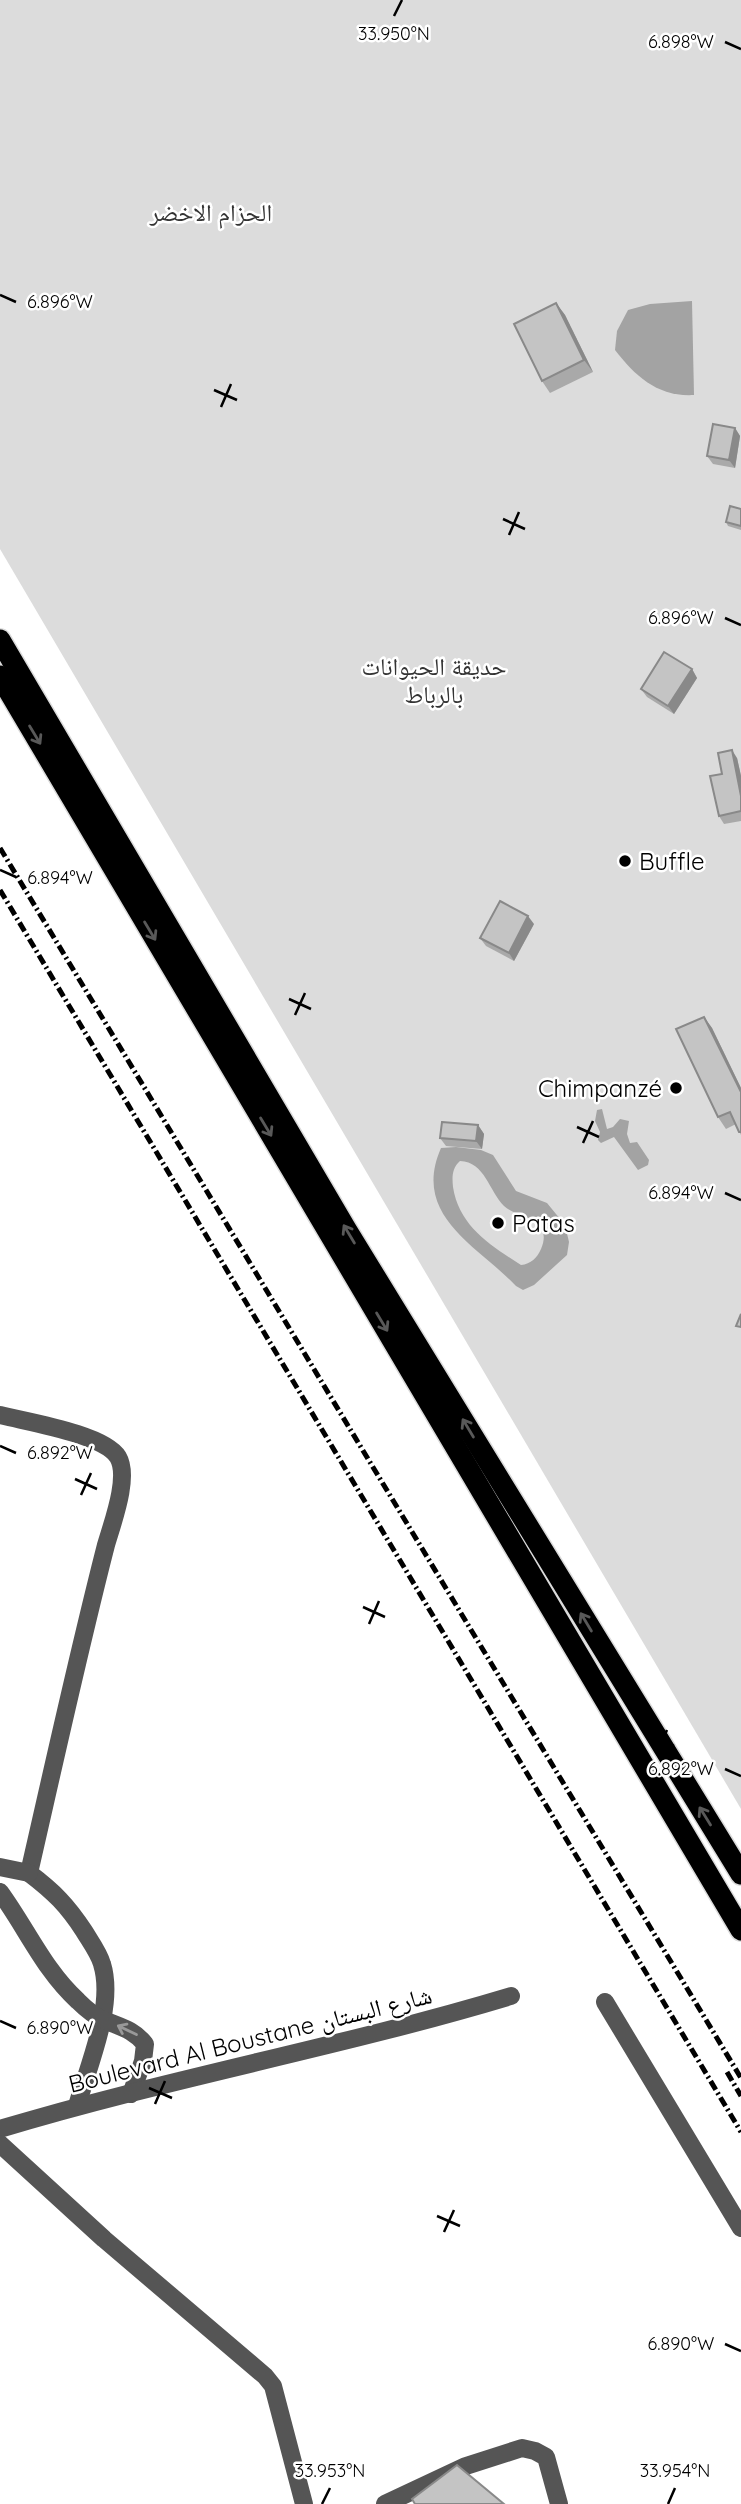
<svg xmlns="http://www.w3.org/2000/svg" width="741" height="2504" viewBox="0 0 741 2504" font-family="Quicksand,'Noto Naskh Arabic',sans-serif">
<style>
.green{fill:#dcdcdc}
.water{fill:#a3a3a3;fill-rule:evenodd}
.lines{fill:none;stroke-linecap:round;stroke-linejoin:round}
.highway-casing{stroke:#dbdbdb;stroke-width:24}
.minor{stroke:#555;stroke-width:18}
.highway{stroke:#000;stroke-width:21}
.rail{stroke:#000;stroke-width:5;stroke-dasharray:10 3.5 2 3.5;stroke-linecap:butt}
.wall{fill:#a9a9a9}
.shaded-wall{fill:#898989}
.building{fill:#c4c4c4;stroke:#898989;stroke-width:2}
.oneway{stroke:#595959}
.oneway2{stroke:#999}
.ticks{fill:none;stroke:#000;stroke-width:2.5}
.poi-dot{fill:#000;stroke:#fff;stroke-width:2.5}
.labels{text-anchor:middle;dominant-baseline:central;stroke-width:5;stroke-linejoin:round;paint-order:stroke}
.park-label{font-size:24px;fill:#333;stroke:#fff}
.poi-label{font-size:24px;fill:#000;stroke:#fff;text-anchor:start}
.street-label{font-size:24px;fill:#000;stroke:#fff}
.ticks-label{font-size:18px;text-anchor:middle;fill:#000;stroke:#fff;stroke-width:5;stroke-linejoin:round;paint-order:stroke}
</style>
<rect width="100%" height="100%" fill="#fff"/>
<polygon class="green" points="0,0 741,0 741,1809 0,549"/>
<g class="water">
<path d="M692 301 694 395C658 397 636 377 615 350L617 331 628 310 650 304Z"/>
<polygon points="602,1109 607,1129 613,1127 620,1119 629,1121 627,1134 630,1143 637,1142 649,1160 648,1165 638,1170 614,1137 601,1143 598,1140 600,1132 595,1121 597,1110"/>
<path d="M456 1147 481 1150 493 1155 516 1191 547 1203 565 1225 569 1242 567 1255 534 1285 523 1290 516 1286C478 1246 411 1216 441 1148ZM460 1161C485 1162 489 1191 504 1206 518 1219 554 1218 541 1249 537 1258 531 1264 521 1265 490 1245 459 1226 453 1187 452 1177 452 1168 460 1161Z"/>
</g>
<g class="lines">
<defs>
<g id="highway">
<polyline points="0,640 346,1229 741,1874"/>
<polyline points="0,676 741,1930"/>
</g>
</defs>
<use href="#highway" class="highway-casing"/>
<g class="minor">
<path d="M0 1415C27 1422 104 1434 118 1457 130 1477 112 1524 106 1545 78 1654 54 1764 29 1873 54 1892 67 1905 84 1931 90 1941 99 1953 102 1964 115 2006 88 2066 77 2106"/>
<polyline points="0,1867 29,1873"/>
<path d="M0 1892C27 1929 44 1970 78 2001 86 2009 94 2016 104 2020 120 2027 133 2029 145 2044L143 2061 131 2094"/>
<polyline points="605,2002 741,2228"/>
<path d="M0 2129C169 2078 342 2047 511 1996"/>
<polyline points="0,2144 104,2239 265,2376 273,2386 304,2504"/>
<polyline points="385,2504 466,2466 522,2448 535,2451 546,2457 559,2504"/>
</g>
<use href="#highway" class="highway"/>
<g class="rail">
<polyline points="0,848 741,2078"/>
<polyline points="0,890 741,2132"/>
<polyline points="727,2072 741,2096"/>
</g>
</g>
<g class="wall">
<polygon points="556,303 565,315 593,372 550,393 542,381"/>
<polygon points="735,428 740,436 735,468 713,464 707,456"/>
<polygon points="741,509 741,530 728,526 726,522"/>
<polygon points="692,669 697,678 674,714 647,697 641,689"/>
<polygon points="737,758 741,776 741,821 724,824 719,816 722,774"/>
<polygon points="534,924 514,961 486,946 480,938"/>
<polygon points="704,1017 712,1028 741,1088 741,1135 736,1124 726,1129 718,1117"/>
<polygon points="478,1125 484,1134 482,1149 446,1146 440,1138"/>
</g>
<g class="shaded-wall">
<polygon points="556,303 565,315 593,372 584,360"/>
<polygon points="735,428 740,436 735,468 729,460"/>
<polygon points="692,669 697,678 674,714 668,706"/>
<polygon points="732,750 737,758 741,776 741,796"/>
<polygon points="528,916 534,924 514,961 509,953"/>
<polygon points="704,1017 712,1028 741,1088 741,1092"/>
<polygon points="478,1125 484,1134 482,1149 476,1141"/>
</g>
<g class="building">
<polygon points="556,303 584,360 542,381 514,324"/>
<polygon points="713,424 735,428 729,460 707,456"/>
<polygon points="730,506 741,509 741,526 726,522"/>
<polygon points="664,652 692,669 668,706 641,689"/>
<polygon points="732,750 741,796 741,811 719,816 710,776 722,774 718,753"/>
<polygon points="500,901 528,916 509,953 480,938"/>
<polygon points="704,1017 741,1092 741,1132 739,1132 730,1112 718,1117 676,1029"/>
<polygon points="442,1122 478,1125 476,1141 440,1138"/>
<polygon points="741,1314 741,1327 736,1326"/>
<polygon points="457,2465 504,2504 415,2504 412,2499"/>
</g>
<defs><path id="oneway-shaft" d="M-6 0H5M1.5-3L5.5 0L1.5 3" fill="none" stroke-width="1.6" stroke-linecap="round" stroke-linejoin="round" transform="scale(1.75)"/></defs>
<g class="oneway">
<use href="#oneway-shaft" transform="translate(35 735) rotate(59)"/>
<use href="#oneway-shaft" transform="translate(150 931) rotate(59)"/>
<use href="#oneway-shaft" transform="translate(266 1127) rotate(59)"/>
<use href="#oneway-shaft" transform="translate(349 1234) rotate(-121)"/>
<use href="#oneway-shaft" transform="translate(382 1322) rotate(59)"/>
<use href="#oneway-shaft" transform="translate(468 1428) rotate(-121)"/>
<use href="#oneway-shaft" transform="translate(586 1622) rotate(-121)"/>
<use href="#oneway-shaft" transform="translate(705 1816) rotate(-122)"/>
</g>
<use class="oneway2" href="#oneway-shaft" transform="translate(127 2030) rotate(-154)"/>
<path class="ticks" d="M394 16 402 0M725 42 741 49M0 295 16 302M214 390 237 400M221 407 231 384M503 519 525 529M509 535 519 512M725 618 741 625M0 870 16 877M289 999 311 1009M295 1015 305 993M577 1127 599 1137M583 1143 593 1121M725 1193 741 1200M0 1446 16 1453M75 1479 97 1489M81 1495 91 1473M363 1607 385 1617M369 1624 379 1601M651 1736 674 1746M657 1752 667 1730M725 1769 741 1776M0 2021 16 2028M149 2088 172 2098M155 2104 165 2081M437 2216 460 2226M444 2232 454 2210M725 2344 741 2351M322 2504 330 2488M668 2504 675 2488"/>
<g class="poi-dot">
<circle cx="625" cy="861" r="7"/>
<circle cx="676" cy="1088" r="7"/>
<circle cx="498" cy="1223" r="7"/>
</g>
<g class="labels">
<g class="park-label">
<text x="211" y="212">الحزام الاخضر</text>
<text x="434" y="666">حديقة الحيوانات<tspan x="434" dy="28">بالرباط</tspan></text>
</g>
<g class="poi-label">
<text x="639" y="861">Buffle</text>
<text x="662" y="1088" text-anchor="end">Chimpanzé</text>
<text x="512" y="1223">Patas</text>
</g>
<g class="street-label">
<text transform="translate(250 2039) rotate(-14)">Boulevard Al Boustane شارع البستان</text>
</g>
</g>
<g class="ticks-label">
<text x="394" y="40">33.950°N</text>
<text x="681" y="48">6.898°W</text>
<text x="60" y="308">6.896°W</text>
<text x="681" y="624">6.896°W</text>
<text x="60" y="884">6.894°W</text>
<text x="681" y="1199">6.894°W</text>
<text x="60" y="1459">6.892°W</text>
<text x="681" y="1775">6.892°W</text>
<text x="60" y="2034">6.890°W</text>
<text x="681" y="2350">6.890°W</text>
<text x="330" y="2477">33.953°N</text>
<text x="675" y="2477">33.954°N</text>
</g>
</svg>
